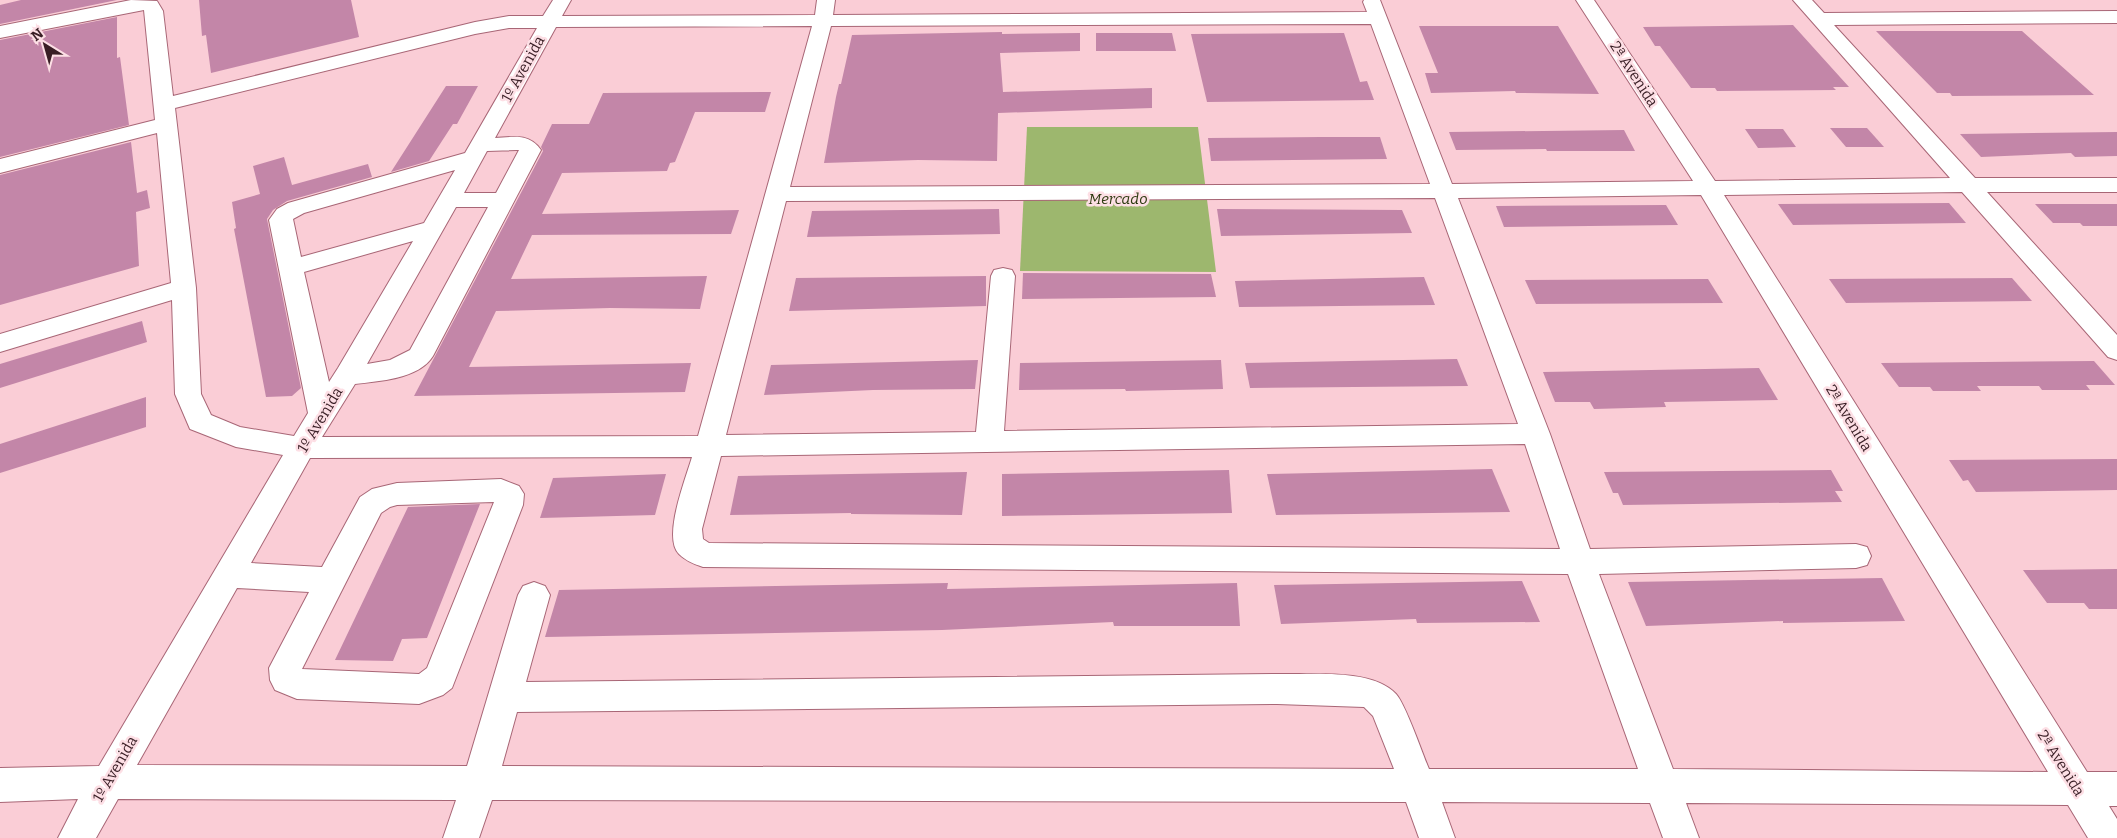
<svg xmlns="http://www.w3.org/2000/svg" width="2117" height="838" viewBox="0 0 2117 838" font-family="Bitter,serif">
<style>
.green{fill:#9db76e}
.building{fill:#c386a8}
.lines{fill:none;stroke-linecap:round;stroke-linejoin:round}
.minor-casing{stroke:#a86676;stroke-width:2}
.minor{fill:#fff;fill-rule:evenodd}
.labels{text-anchor:middle;dominant-baseline:central;stroke-width:5;stroke-linejoin:round;paint-order:stroke}
.street-label{font-size:15px;fill:#391e25;stroke:#fddfe5}
.park-label{font-size:15px;font-style:italic;fill:#2d3a10;stroke:#fddfe5}
</style>
<rect width="100%" height="100%" fill="#facdd6"/>
<polygon class="green" points="1027,127 1198,127 1216,272 1020,271"/>
<g class="building">
<polygon points="21,0 117,0 0,24 0,5"/>
<polygon points="199,0 351,0 359,37 211,73 206,35 202,36"/>
<polygon points="117,17 117,58 120,57 129,125 0,157 0,40"/>
<polygon points="1793,25 1849,87 1833,87 1836,90 1717,91 1715,88 1691,88 1660,46 1655,46 1643,27"/>
<polygon points="1419,26 1558,26 1599,94 1516,93 1515,91 1431,93 1425,73 1438,73"/>
<polygon points="1876,31 2022,31 2094,95 1952,96 1950,93 1937,93"/>
<polygon points="1002,32 1002,34 1080,33 1080,51 1000,53 1003,92 1152,88 1152,108 998,113 997,161 918,160 824,163 836,97 839,84 841,84 852,35"/>
<polygon points="1096,33 1172,33 1176,51 1096,51"/>
<polygon points="1344,33 1360,82 1367,81 1374,100 1207,102 1191,34"/>
<polygon points="446,86 478,86 457,124 453,124 429,161 391,172"/>
<polygon points="771,92 765,112 695,112 675,162 670,163 667,171 562,173 542,214 739,210 731,234 532,235 511,279 707,276 700,309 610,308 496,311 469,367 691,363 685,392 414,396 543,151 541,147 552,124 589,124 603,93"/>
<polygon points="1830,128 1867,128 1884,147 1846,147"/>
<polygon points="1745,129 1783,129 1796,147 1758,148"/>
<polygon points="1624,130 1635,151 1547,151 1546,149 1456,150 1449,132"/>
<polygon points="2117,132 2117,156 2075,157 2071,153 1981,157 1960,134"/>
<polygon points="1321,137 1380,137 1387,159 1211,161 1208,138"/>
<polygon points="131,142 137,193 147,190 150,208 136,212 139,266 0,305 0,175"/>
<polygon points="284,157 292,185 368,164 372,177 287,201 273,210 267,219 301,388 292,396 266,397 234,229 236,228 232,202 260,194 253,166"/>
<polygon points="1949,203 1966,223 1793,225 1778,204"/>
<polygon points="2035,204 2117,204 2117,226 2083,226 2080,223 2053,223"/>
<polygon points="1666,205 1678,225 1504,227 1496,206"/>
<polygon points="999,209 1000,234 807,237 812,211"/>
<polygon points="1217,209 1402,210 1412,233 1221,236"/>
<polygon points="1023,273 1211,274 1216,297 1022,299"/>
<polygon points="986,276 986,306 789,311 796,278"/>
<polygon points="1424,277 1435,305 1239,307 1235,281"/>
<polygon points="2012,278 2032,301 1846,303 1829,279"/>
<polygon points="1708,279 1723,303 1536,304 1525,280"/>
<polygon points="142,321 147,342 0,388 0,364"/>
<polygon points="1457,359 1468,386 1250,388 1245,363"/>
<polygon points="978,360 975,389 873,390 764,395 771,365"/>
<polygon points="1221,360 1223,389 1126,391 1125,389 1019,390 1020,363"/>
<polygon points="2094,361 2115,385 2086,385 2090,390 2042,390 2039,386 1977,386 1981,391 1933,391 1930,387 1899,387 1881,363"/>
<polygon points="1759,368 1778,400 1664,402 1666,407 1594,409 1590,402 1555,402 1543,372"/>
<polygon points="146,397 146,427 0,473 0,444"/>
<polygon points="2117,459 2117,490 1976,492 1968,480 1963,481 1949,460"/>
<polygon points="1492,469 1510,512 1276,515 1267,474"/>
<polygon points="1229,470 1232,513 1002,516 1002,474"/>
<polygon points="1831,470 1843,491 1835,491 1842,502 1623,505 1618,493 1613,493 1604,472"/>
<polygon points="967,472 962,515 851,514 851,513 730,515 738,476"/>
<polygon points="666,474 655,515 540,518 553,478"/>
<polygon points="480,504 427,638 402,639 393,661 335,660 408,507"/>
<polygon points="2117,569 2117,609 2089,609 2084,603 2047,603 2023,570"/>
<polygon points="1882,578 1905,621 1783,623 1783,621 1646,626 1628,582"/>
<polygon points="1522,581 1540,622 1417,623 1416,619 1281,624 1274,585"/>
<polygon points="948,583 947,589 1237,583 1240,626 1114,626 1113,622 942,630 545,637 559,590"/>
</g>
<g class="lines">
<defs>
<path id="minor" d="M131 0 157 1 163 11 173 96 475 22 509 16H543L553 0H571L562 16 815 15 817 0H835L833 15 1367 12 1363 2 1364 0H1380L1452 184 1693 181 1576 0H1594L1715 181 1950 178 1793 0H1812L1824 13 2117 11V23L1834 25 1975 178H2117V192H1987L2117 335V360L2108 357 1962 192 1724 195 2087 772H2117V806H2109L2117 819V838H2088L2068 805 1686 803 1699 838H1663L1650 803 1442 802 1455 838H1419L1406 802 492 800 479 838H443L456 800 118 799 96 838H58L78 799 0 802V768L99 766 283 455 236 447 190 429 175 394 172 300 0 352V334L171 283 157 133 0 173V159L155 120 144 10 0 38V26ZM1371 24 1430 184 790 187 831 26ZM812 26 698 436 322 437 355 384C379 381 419 379 433 356L541 150C529 133 513 137 495 138L556 27ZM509 28H537L465 153 288 203 277 209 269 220 308 413 294 436 240 427 211 415 201 394 196 288 175 108 475 34ZM517 150H519L496 193H464L487 151ZM455 170 424 223 301 257 293 219 304 213ZM1701 195 2048 772 1673 769 1599 574 1856 568 1867 565 1871 556 1867 547 1856 544 1590 549 1550 434 1458 198ZM1435 198 1518 424 1004 431 1015 276 1012 270 1003 268 994 270 991 276 976 432 726 435 786 201ZM456 207H488L410 350 390 360 367 364ZM413 241 338 368 329 382 304 272ZM1525 444 1560 549 709 543 703 539 702 529 721 456ZM692 457C686 478 662 537 679 554 686 561 694 564 703 567L1568 574 1638 769H1429C1422 753 1406 705 1396 694 1372 668 1310 675 1277 674L526 682 550 595 545 586 534 582 523 586 518 595 467 766 137 765 237 588 309 592 269 668 270 680 275 690 297 699 419 704 443 695 452 688 523 505 524 494 519 486 501 479 397 483 372 489 360 497 322 567 251 563 310 458ZM494 502 427 668 419 674 302 669 381 513 390 507 397 505ZM1277 704 1364 707 1373 716 1394 769 502 766 517 712Z"/>
</defs>
<use href="#minor" class="minor-casing"/>
<use href="#minor" class="minor"/>
</g>
<g class="labels">
<g class="street-label">
<text transform="translate(523 69) rotate(-61)">1º Avenida</text>
<text transform="translate(1634 74) rotate(57)">2ª Avenida</text>
<text transform="translate(1849 418) rotate(59)">2ª Avenida</text>
<text transform="translate(320 420) rotate(-59)">1º Avenida</text>
<text transform="translate(2061 763) rotate(58)">2ª Avenida</text>
<text transform="translate(115 769) rotate(-60)">1º Avenida</text>
</g>
<g class="park-label">
<text x="1118" y="199">Mercado</text>
</g>
</g>
<g transform="translate(45 45) rotate(323)" stroke="#fddfe5" stroke-width="4" paint-order="stroke">
<path d="M0-4L9 19L0 12L-9 19Z" fill="#391e25"/>
<text y="-8" font-size="14" font-weight="bold" text-anchor="middle" fill="#391e25">N</text>
</g>
</svg>
